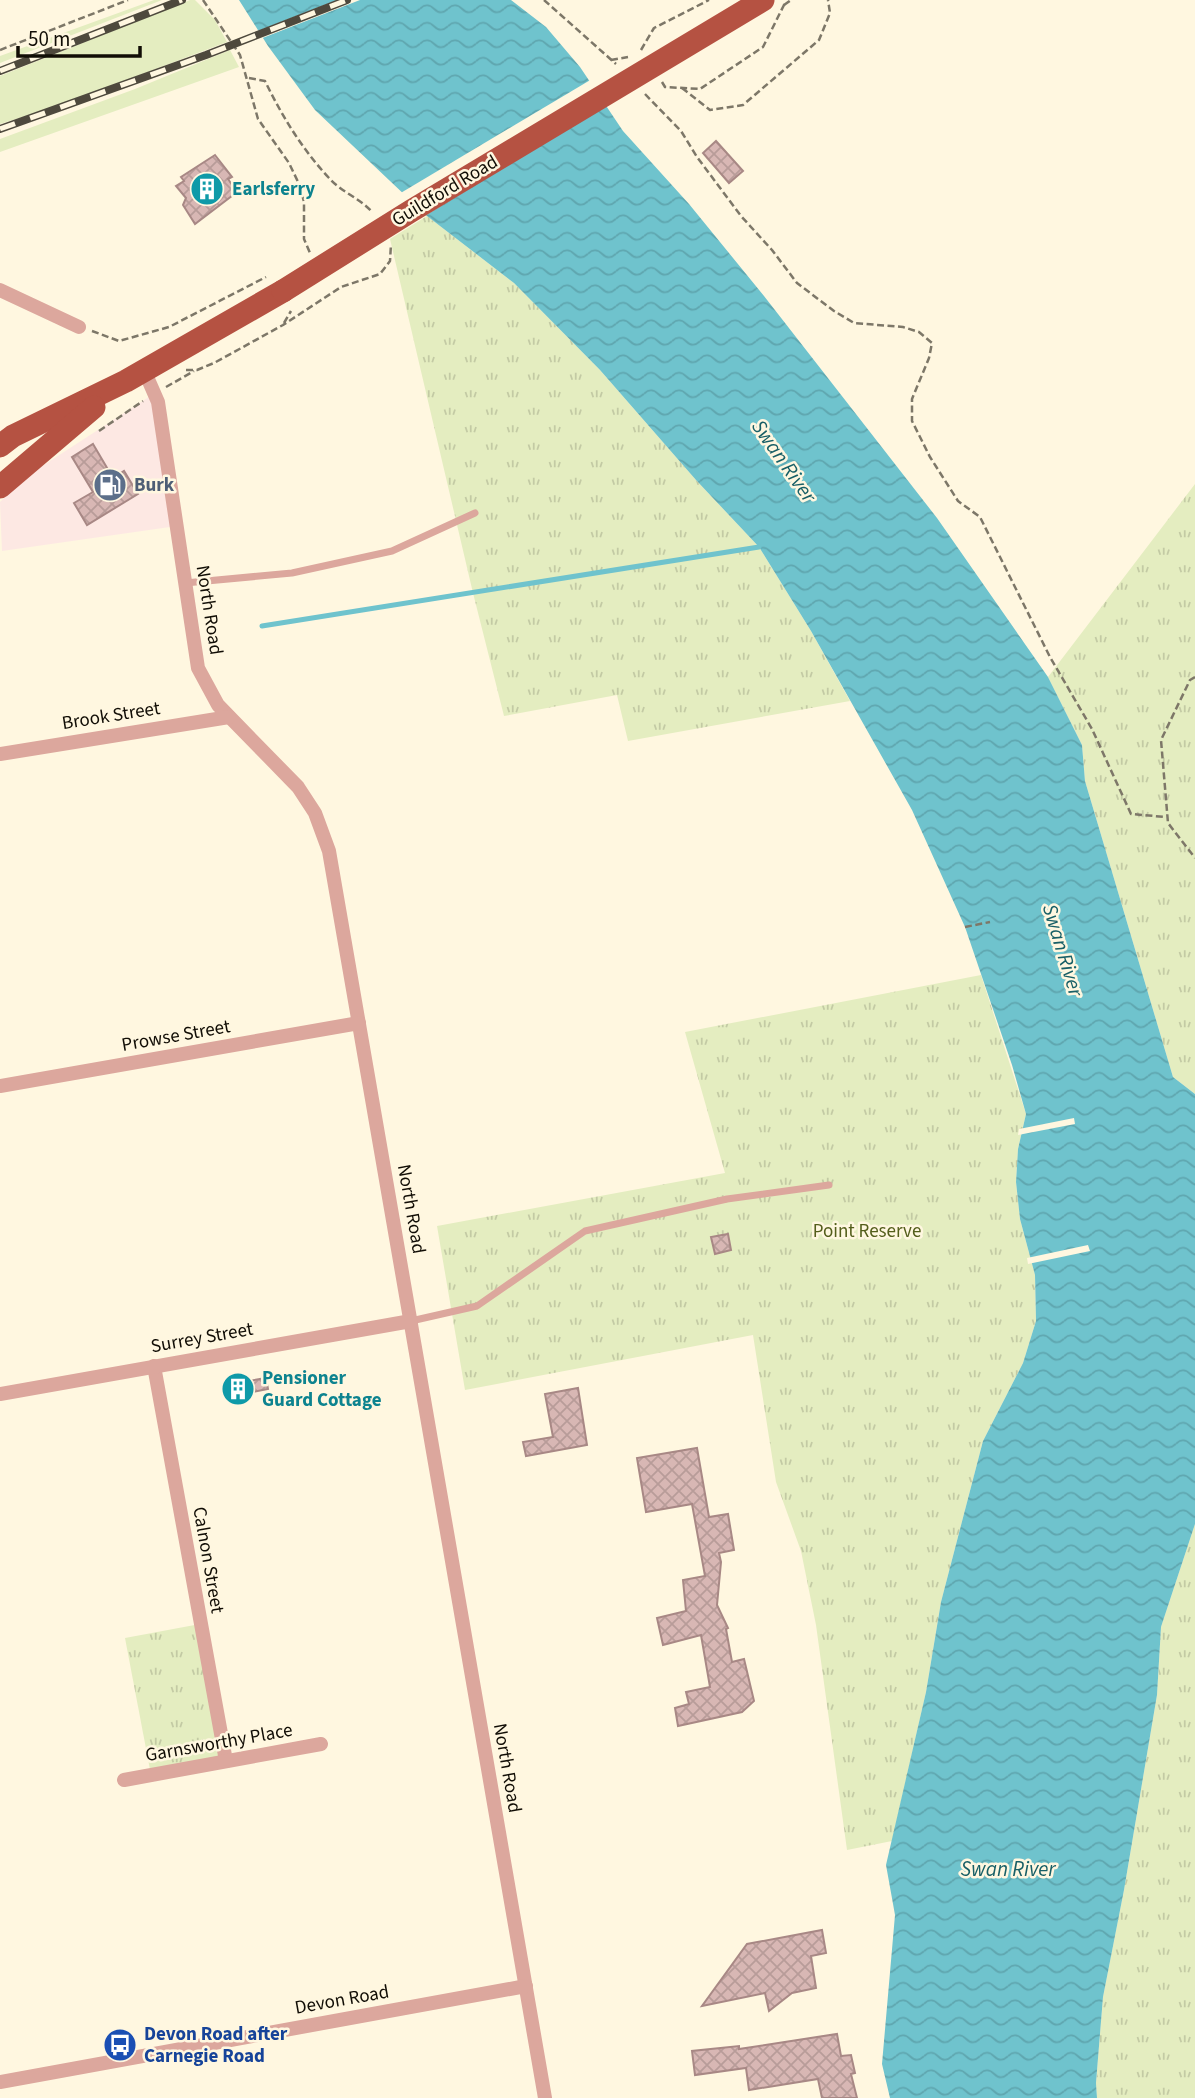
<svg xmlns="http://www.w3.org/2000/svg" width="1195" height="2098" viewBox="0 0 1195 2098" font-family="'Source Sans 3',sans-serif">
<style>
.commercial{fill:#fde8e3}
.green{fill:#e4edc0}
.park{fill:url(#park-tufts)}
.water{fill:url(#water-waves)}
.pier{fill:#fff7e0}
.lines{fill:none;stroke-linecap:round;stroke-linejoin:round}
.stream{stroke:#6fc3cd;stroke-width:5}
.building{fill:url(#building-cross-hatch);stroke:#a88885;stroke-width:2}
.path{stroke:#7d7768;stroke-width:2.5;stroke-dasharray:7 3.5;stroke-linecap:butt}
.service{stroke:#dca79d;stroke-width:7}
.minor{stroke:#dca79d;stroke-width:14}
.trunk{stroke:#b55242;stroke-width:23}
.rail-casing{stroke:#4e493d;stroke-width:8}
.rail{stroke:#fff7e0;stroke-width:5;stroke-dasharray:16;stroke-linecap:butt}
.trunk-bridge{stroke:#b55242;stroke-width:23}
.labels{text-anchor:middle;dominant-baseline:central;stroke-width:5;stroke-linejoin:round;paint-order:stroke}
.culture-label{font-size:19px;font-weight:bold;fill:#0d838f;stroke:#fff7e0;text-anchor:start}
.street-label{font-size:19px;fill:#110d05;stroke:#fff7e0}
.service-label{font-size:19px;font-weight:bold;fill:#4e5e75;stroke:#fff7e0;text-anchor:start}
.park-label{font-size:19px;fill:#545e1b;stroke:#fff7e0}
.transit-label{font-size:19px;font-weight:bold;fill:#164399;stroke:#fff7e0;text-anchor:start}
.water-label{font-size:21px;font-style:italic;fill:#185f66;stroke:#fff7e0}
</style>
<defs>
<pattern id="park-tufts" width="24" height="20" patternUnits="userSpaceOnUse" patternTransform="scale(1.75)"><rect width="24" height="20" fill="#e4edc0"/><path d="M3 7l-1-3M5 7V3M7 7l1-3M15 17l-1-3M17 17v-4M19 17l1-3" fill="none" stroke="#c3caa4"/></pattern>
<pattern id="water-waves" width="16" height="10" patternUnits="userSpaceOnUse" patternTransform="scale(1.75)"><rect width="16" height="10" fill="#6fc3cd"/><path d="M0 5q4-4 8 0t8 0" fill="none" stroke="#5fa6af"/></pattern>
<pattern id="building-cross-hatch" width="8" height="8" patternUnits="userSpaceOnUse" patternTransform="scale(1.75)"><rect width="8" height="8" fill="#d8b7b4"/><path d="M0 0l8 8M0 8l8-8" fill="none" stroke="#b89c99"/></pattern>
</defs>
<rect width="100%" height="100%" fill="#fff7e0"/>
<polygon class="commercial" points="155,393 177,526 2,551 0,502 30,474"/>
<g class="green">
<polygon points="154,0 162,0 0,63 0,56"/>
<polygon points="190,0 195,0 215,20 227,42 58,106 0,124 0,76"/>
<polygon points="230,50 239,67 0,152 0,139 135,89"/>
</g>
<g class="park">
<polygon points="427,216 514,283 600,370 696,480 759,547 811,631 850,701 628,741 617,695 504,716 473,593 390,239"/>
<polygon points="1195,484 1195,1094 1173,1077 1085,781 1082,745 1048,677"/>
<polygon points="981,975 1026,1114 1018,1149 1016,1182 1020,1219 1035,1275 1036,1321 1023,1363 983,1441 941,1602 926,1692 892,1841 847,1850 816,1625 801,1551 776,1482 753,1335 465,1390 437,1226 725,1173 685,1032"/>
<polygon points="1195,1524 1195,2098 1097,2098 1096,2083 1103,1997 1124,1890 1157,1695 1161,1627"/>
<polygon points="200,1624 226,1761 151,1775 125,1638"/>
</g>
<polygon class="water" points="239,0 511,0 546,27 580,67 623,131 689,204 764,296 937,518 1048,677 1082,745 1085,781 1173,1077 1195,1094 1195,1524 1161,1627 1157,1695 1124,1890 1103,1997 1096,2083 1097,2098 890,2098 882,2064 895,1915 886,1865 926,1692 941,1602 983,1441 1023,1363 1036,1321 1035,1275 1020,1219 1016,1182 1018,1149 1026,1114 1012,1065 965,927 912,810 811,631 759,547 696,480 600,370 514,283 427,216 315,110 268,46"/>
<g class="pier">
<polygon points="337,0 360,0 260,39 255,32"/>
<polygon points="592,79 609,103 423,217 399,194"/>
<polygon points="1074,1118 1075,1124 1018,1135 1019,1129"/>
<polygon points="1088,1245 1090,1251 1028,1264 1027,1258"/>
</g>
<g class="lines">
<polyline class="stream" points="262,626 759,547"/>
</g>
<g class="building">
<polygon points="716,141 743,171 729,183 703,153"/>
<polygon points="215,155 232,177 228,179 237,192 195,224 183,205 186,198 176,186 184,181 181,177"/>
<polygon points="93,444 113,478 124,471 138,494 87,525 74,503 93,492 72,457"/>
<polygon points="728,1234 731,1250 715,1254 711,1237"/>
<polygon points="266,1378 268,1389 226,1397 224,1385"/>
<polygon points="578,1388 587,1445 526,1456 523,1442 553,1437 545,1394"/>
<polygon points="697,1448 709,1517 728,1514 734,1550 719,1553 721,1562 717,1605 728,1628 726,1629 732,1662 744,1659 754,1701 742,1712 678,1726 675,1708 689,1704 686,1692 710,1687 701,1635 663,1645 657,1618 686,1611 683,1580 705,1576 692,1504 646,1512 637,1458"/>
<polygon points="822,1930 826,1953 811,1956 816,1988 792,1993 769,2011 765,1993 702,2006 747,1944"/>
<polygon points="837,2034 841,2056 851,2055 855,2073 851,2074 857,2098 822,2098 818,2079 749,2090 746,2068 695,2075 692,2051 739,2046 739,2049"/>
</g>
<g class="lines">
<g class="path">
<polyline points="203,0 240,55 258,119 289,163 300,186 304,202 304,239 310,253"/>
<polyline points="544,0 616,64"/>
<polyline points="784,5 791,0"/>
<polyline points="0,50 128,0"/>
<polyline points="641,50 654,28 709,0"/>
<polyline points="611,60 628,57"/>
<path d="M249 78 265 81C282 116 302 149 329 178 341 192 360 198 372 212"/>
<polyline points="662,82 665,87 700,89 763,47 784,5 781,6"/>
<polyline points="682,88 710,110 743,105 819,40 830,13 828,0"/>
<polyline points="645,94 681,131 697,157 741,216 772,250 797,283 834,311 854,323 903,327 919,332 932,343 929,358 912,399 912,421 930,457 958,501 980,517 1050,657 1092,729 1131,814 1166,817"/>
<polyline points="284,323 291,311"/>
<polyline points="92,331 119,341 169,327 266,277"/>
<polyline points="186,370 197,370 214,363 283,325 341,287 380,274 390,261 391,244"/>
<polyline points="166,387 194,371"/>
<polyline points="99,431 143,401"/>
<polyline points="1195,677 1190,680 1161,740 1168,823 1195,858"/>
<polyline points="965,927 990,922"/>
</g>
<g class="service">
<polyline points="185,583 292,573 392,551 475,513"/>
<polyline points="411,1321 477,1306 585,1231 727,1199 829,1185"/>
</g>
<g class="minor">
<polyline points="0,290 79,327"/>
<polyline points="144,370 158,402 198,668 218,705 298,787 315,813 329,851 545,2098"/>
<polyline points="0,754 229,717"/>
<polyline points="0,1086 359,1023"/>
<polyline points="154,1366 226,1761"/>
<polyline points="0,1394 411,1321"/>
<polyline points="124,1780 321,1744"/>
<polyline points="0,2082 526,1986"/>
</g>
<g class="trunk">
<polyline points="0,446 13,436 126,381 283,291"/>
<polyline points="0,487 94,407"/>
</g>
<defs>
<g id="rail">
<polyline points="0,71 182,0"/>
<polyline points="0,129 206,55 347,0"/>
</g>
</defs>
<use href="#rail" class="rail-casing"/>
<use href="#rail" class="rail"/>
<polyline class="trunk-bridge" points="283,291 411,211 763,0"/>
</g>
<defs>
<symbol id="building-disc" viewBox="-11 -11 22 22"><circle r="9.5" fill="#0f9aa8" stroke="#fff7e0"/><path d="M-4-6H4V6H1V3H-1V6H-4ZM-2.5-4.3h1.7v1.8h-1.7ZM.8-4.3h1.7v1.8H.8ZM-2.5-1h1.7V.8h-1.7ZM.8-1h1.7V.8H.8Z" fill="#fff"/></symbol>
<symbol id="fuel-disc" viewBox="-11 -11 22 22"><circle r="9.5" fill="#5c6f8a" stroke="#fff7e0"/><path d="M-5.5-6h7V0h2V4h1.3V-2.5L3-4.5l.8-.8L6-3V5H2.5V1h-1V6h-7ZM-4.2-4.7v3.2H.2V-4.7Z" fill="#fff"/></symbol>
<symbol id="bus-disc" viewBox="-11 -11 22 22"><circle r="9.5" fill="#1a4fb4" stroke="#fff7e0"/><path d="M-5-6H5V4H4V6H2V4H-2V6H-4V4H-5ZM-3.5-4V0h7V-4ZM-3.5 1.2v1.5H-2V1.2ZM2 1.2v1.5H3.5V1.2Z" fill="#fff"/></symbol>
</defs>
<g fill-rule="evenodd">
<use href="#building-disc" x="188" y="170" width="38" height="38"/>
<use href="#fuel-disc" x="91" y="466" width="38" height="38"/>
<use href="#building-disc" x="219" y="1370" width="38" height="38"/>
<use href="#bus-disc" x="101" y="2026" width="38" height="38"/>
</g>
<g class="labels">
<g class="culture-label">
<text x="232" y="189">Earlsferry</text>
<text x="262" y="1378">Pensioner<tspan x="262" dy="22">Guard Cottage</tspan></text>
</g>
<g class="street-label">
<text transform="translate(445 191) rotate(-31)">Guildford Road</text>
<text transform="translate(209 610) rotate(81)">North Road</text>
<text transform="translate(111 716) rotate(-9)">Brook Street</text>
<text transform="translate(176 1036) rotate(-10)">Prowse Street</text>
<text transform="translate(411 1209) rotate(80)">North Road</text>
<text transform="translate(202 1338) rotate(-10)">Surrey Street</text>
<text transform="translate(208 1560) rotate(80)">Calnon Street</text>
<text transform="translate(219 1743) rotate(-10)">Garnsworthy Place</text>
<text transform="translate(507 1768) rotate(80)">North Road</text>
<text transform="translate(342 2000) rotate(-10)">Devon Road</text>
</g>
<g class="service-label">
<text x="134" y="485">Burk</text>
</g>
<g class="park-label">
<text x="867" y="1231">Point Reserve</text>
</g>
<g class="transit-label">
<text x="144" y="2034">Devon Road after<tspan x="144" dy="22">Carnegie Road</tspan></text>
</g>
<g class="water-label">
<text transform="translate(784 461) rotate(55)">Swan River</text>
<text transform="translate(1063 950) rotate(73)">Swan River</text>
<text x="1008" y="1869">Swan River</text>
</g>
</g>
<path d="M18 46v10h122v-10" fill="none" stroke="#110d05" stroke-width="3.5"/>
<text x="28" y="46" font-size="21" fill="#110d05" stroke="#fff7e0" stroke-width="5" paint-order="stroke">50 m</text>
</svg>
